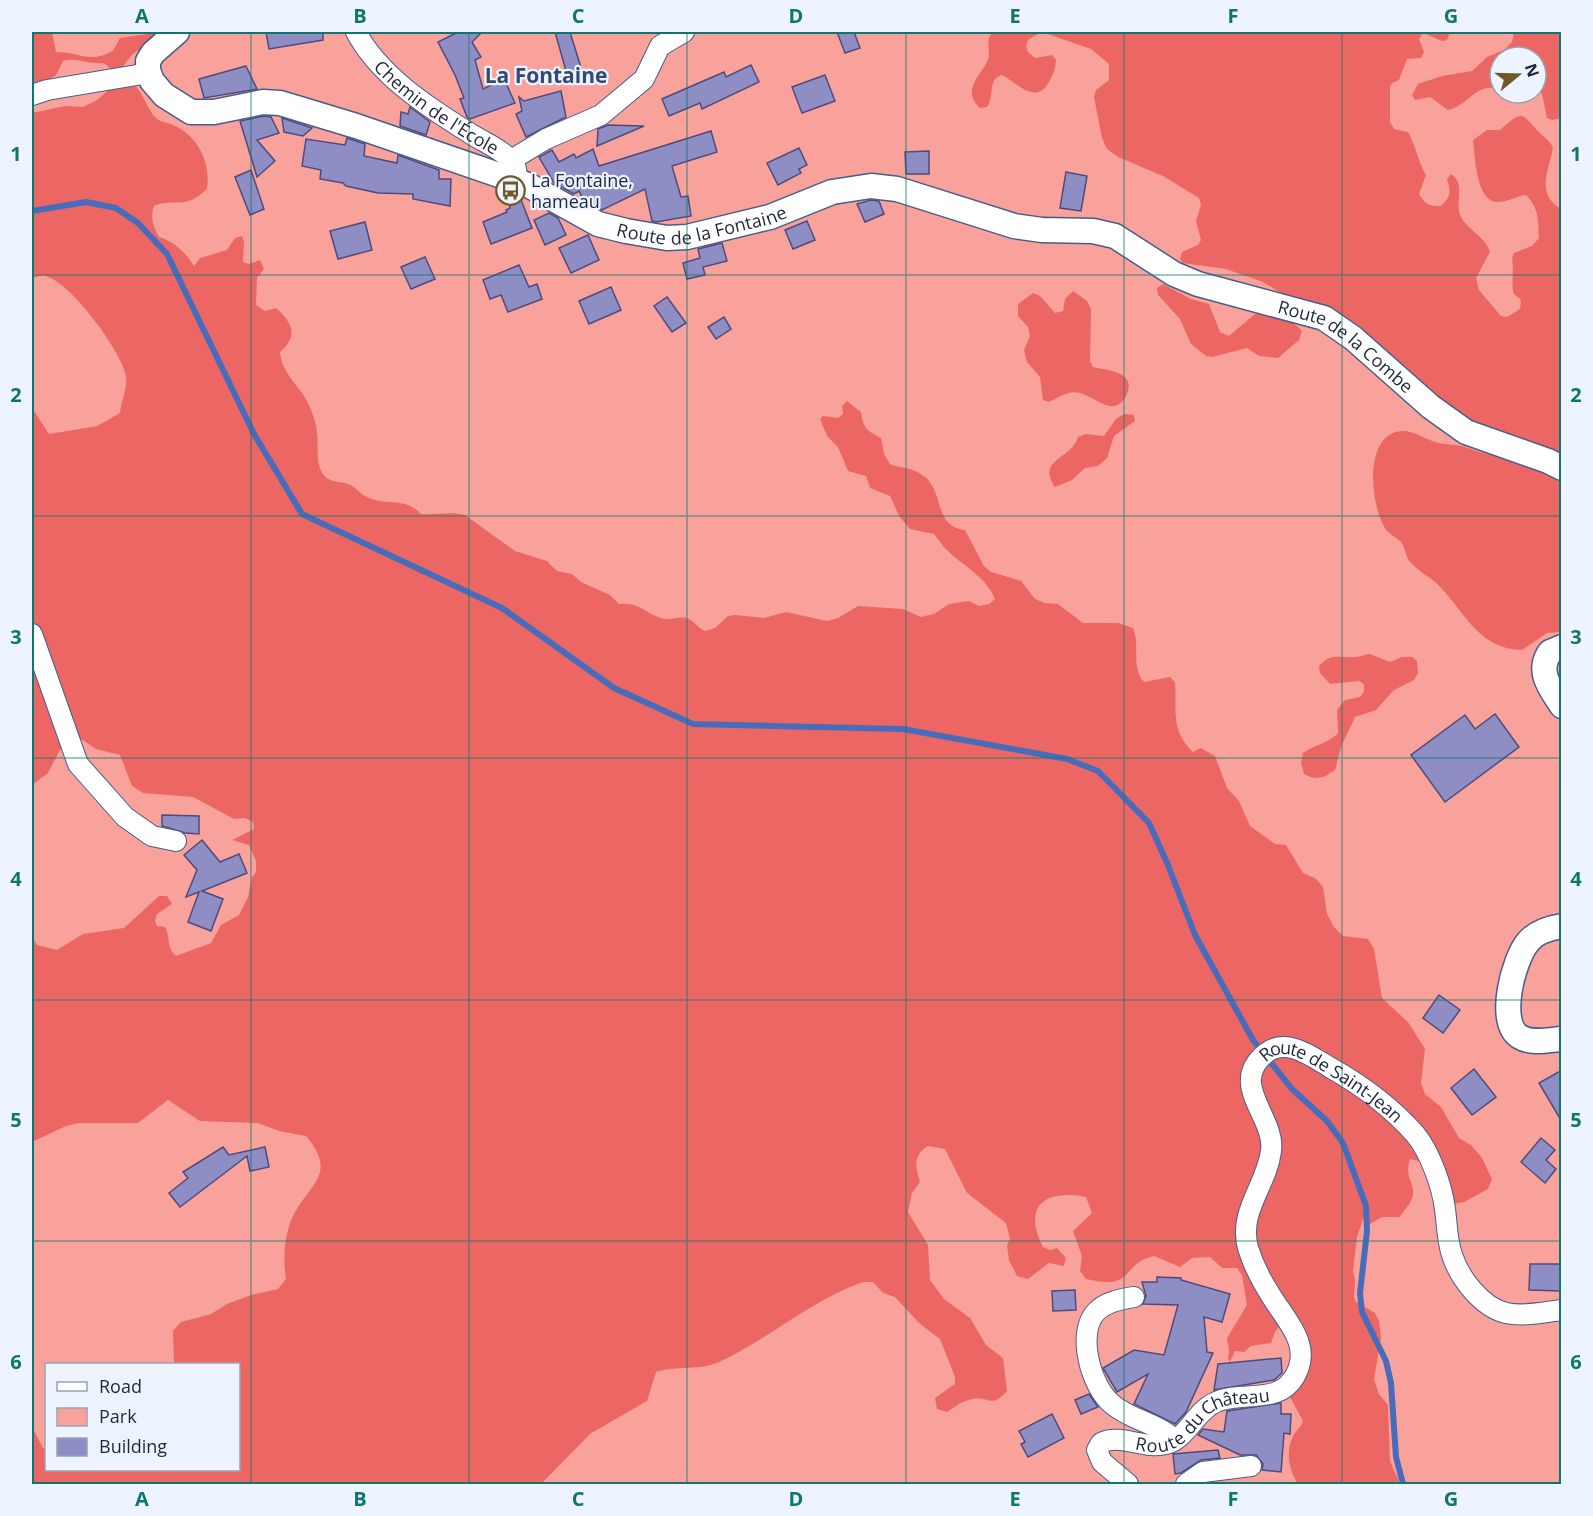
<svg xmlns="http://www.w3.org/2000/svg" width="1593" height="1516" viewBox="0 0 1593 1516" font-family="'Open Sans',sans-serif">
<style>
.green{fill:#f9a29c;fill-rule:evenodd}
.forest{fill:#ec6763}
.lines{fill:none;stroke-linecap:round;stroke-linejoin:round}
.stream{stroke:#486cbc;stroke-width:6}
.building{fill:#8e8ec5;stroke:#4d4b7d;stroke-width:1.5}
.minor-casing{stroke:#465d8c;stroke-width:22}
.tertiary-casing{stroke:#465d8c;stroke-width:27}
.minor{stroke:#fff;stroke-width:20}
.tertiary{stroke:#fff;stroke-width:24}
.grid{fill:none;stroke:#0f766e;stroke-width:1.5;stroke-opacity:0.55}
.labels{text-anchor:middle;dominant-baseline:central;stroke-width:4.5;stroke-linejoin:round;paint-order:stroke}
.street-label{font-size:18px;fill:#1d263b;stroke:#eef4ff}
.poi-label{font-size:18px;fill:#1d263b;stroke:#eef4ff;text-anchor:start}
.quarter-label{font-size:21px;font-weight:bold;fill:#334876;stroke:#eef4ff}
.neatline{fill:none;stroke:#0f766e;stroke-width:2}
.grid-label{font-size:20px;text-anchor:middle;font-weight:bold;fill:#0f766e}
</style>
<rect width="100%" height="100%" fill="#bdd3ff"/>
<path class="green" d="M32 32H1561V1484H32ZM1500 57H1536V93H1500ZM46 1364H238V1470H46Z"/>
<g class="forest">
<path d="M32 32H52L56 52C81 52 88 64 113 51L120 38 161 32 159 40C151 44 140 48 133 54 122 64 122 80 104 63 89 65 75 57 63 61L56 75 48 80 32 84Z"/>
<path d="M992 32H1450L1447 40 1442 41 1423 33 1419 39 1424 52 1421 58 1407 59 1399 80 1392 83 1390 87V122L1394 129 1408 132C1415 144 1418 161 1426 175L1419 194C1425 204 1430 207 1441 206 1451 196 1451 192 1447 179L1451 174C1466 184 1455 201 1460 215 1467 230 1486 237 1490 252L1476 278 1479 290 1501 316 1507 317 1520 309 1521 301C1520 298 1517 297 1514 294 1511 290 1514 266 1512 258L1514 253 1532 246 1539 238C1538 220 1539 208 1526 195 1516 196 1508 202 1498 202 1476 203 1475 156 1473 140L1487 130H1500C1525 108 1521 114 1541 134 1546 139 1550 141 1553 148 1549 169 1535 196 1562 209L1561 632 1547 633 1522 650C1480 649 1467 616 1442 589 1433 578 1420 573 1411 563 1405 557 1406 548 1401 542 1397 538 1391 535 1387 531 1371 510 1363 441 1396 432 1411 428 1422 438 1435 442 1444 445 1454 444 1462 446 1473 449 1482 454 1493 455L1498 454V433L1452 413 1354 324 1338 313 1289 298 1263 282 1226 269 1183 263 1180 259 1182 252 1198 245 1201 240 1196 221 1201 205 1199 198 1163 176 1118 157 1107 149 1102 138 1094 97 1096 90 1109 80V64L1091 49 1042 32 1029 39 1026 45 1028 52 1035 58 1052 55 1056 60C1056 68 1053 75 1049 82 1036 106 1017 83 1002 75 987 79 995 96 987 107L980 108C958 87 988 71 989 55 989 45 986 40 992 32Z"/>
<path d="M1514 32H1561V118L1552 120 1547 118 1542 94 1536 87V57H1500V90C1477 80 1469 106 1448 110L1430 97 1415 100 1412 95 1418 84 1442 76 1472 71 1487 57 1504 50 1512 42Z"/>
<path d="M130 81C144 91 145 107 156 118 161 123 167 122 173 125 199 136 211 164 207 189 184 211 176 197 154 206 150 218 153 225 159 237 174 241 186 253 194 266L200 258 227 250 235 238 242 236 244 242 243 262 249 264 260 260 264 269 257 278 256 305 265 311 276 308C292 322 299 336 280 352 282 375 301 386 310 407 313 416 317 424 317 434 319 447 315 462 323 474 329 483 340 481 348 484 355 486 360 494 367 497 388 507 404 496 421 514 436 515 452 511 465 515L515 551 547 561 557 571 572 574 581 582 610 595 619 604C641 602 646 615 665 619 673 620 680 615 689 619 695 622 698 628 705 631L715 628 728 616 735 615 764 618 786 612 827 621 838 618 858 606 903 609 921 617 934 614 949 604 969 601 979 606 989 604 995 599C986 577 966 568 949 552 943 547 939 540 934 534L910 529 899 516 890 496 870 488 866 476 848 471 838 447 827 436 820 419 823 416 838 418 843 414 842 406 847 401 861 412C863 428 867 431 881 438L884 454 890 464C905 470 909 465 925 477 944 492 934 527 965 530L984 566 991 572 1021 581 1035 599 1045 603 1058 604 1083 623H1118L1133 628C1141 646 1130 665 1144 682L1170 677 1175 682C1177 710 1170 730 1193 752L1201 748 1215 756 1227 788 1239 801 1250 826 1275 844 1286 845 1303 873 1315 878 1323 887 1327 914 1334 927 1343 936 1368 939 1374 949 1382 998 1408 1022 1425 1049 1421 1083 1425 1094 1441 1107 1459 1138 1471 1145 1482 1158 1492 1179 1488 1189 1464 1202 1453 1204 1435 1165 1410 1159C1401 1187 1429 1184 1399 1217H1382L1370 1224 1363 1219 1357 1237 1353 1271 1355 1280 1354 1297 1356 1302 1375 1313 1379 1321 1381 1338 1374 1379 1379 1394 1388 1405 1390 1461 1400 1484H1298C1289 1470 1284 1450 1295 1433 1298 1429 1301 1427 1303 1421L1290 1397 1307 1336 1301 1321 1283 1322 1275 1332 1271 1343 1251 1346 1244 1352 1235 1351 1230 1362 1228 1359 1229 1351 1227 1338 1247 1305 1242 1275 1237 1268H1222L1210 1257 1192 1258 1180 1267 1154 1256C1119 1264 1137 1291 1086 1279L1080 1271 1082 1256 1073 1231 1092 1213 1086 1197C1045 1189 1022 1206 1043 1247L1050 1250 1057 1248 1066 1258 1064 1266 1049 1263 1028 1279 1017 1276 1009 1260 1007 1245 1010 1239 1006 1223 967 1193 945 1149 928 1146C913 1155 915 1166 920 1182L912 1193 908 1212 928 1245 930 1280 944 1299 970 1318 986 1345 1003 1358 1007 1391C991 1409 990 1396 973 1399 963 1400 955 1407 947 1412L937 1409 935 1398 955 1384V1377L940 1339 920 1324 895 1297 883 1293 873 1282H863C811 1300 769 1339 719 1362 699 1371 677 1365 656 1372L647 1401 590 1434 541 1484H32V1427L43 1448H46V1470H238V1364H174L173 1331 181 1322 211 1314 227 1304 251 1295 278 1289 286 1279C283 1259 284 1237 292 1218 308 1184 339 1175 306 1136L279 1131 258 1123 200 1121 168 1100 138 1123H79L66 1126 32 1142V937L37 945 57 950 83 934 124 928 159 896H167L172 904 157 914 155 921 157 926 165 927C171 938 166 947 176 956L211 943 221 925 239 915 248 897 252 877 256 872V861L249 845 232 840 254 829 253 822 245 818 234 819 193 797 143 793 132 786 120 755 96 749 81 739 60 750 48 773 32 785V408L49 434 97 426 120 413C121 402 128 386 126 376 122 352 70 281 45 276 41 275 36 277 32 278V113L65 106 83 107 97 100 111 88Z"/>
<path d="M1163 284 1191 299 1209 304 1220 332 1229 336 1255 314 1276 311C1284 321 1295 322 1302 331L1299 340 1278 358 1259 356 1247 348 1212 357 1206 356 1191 344 1180 319 1158 295 1157 288Z"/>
<path d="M1073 291 1087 301 1091 309 1090 361 1093 367C1105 370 1137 371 1127 394 1115 420 1096 397 1080 393 1069 390 1058 398 1049 402L1043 400 1040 377 1027 362 1024 350 1030 336 1028 327 1018 316V304L1033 293 1040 296 1055 313 1063 311 1065 299Z"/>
<path d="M1124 414 1134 415 1135 421 1114 436 1107 458 1098 466 1085 468 1072 480 1055 487C1036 459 1072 459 1078 437L1086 434 1104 436 1116 419Z"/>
<path d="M1370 654 1390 662 1402 657H1412L1417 661 1418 673 1414 680 1394 690 1376 710 1355 717 1341 747 1335 770C1324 778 1316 781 1304 774L1301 763 1303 753C1315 744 1328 744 1338 733L1337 710 1345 700 1360 697 1364 692V684L1359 681 1330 684 1320 673 1319 666C1330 654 1336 657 1350 657 1356 658 1363 655 1370 654Z"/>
</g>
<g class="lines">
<polyline class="stream" points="32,211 86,202 116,208 138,223 167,254 254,434 302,514 502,608 614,688 693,724 903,729 1067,759 1098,771 1149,823 1168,865 1195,935 1253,1040 1292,1089 1327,1121 1343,1143 1366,1206 1367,1231 1360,1293 1362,1312 1386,1361 1391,1383 1396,1457 1403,1484"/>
</g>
<g class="building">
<polygon points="266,32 323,32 323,40 269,49"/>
<polygon points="458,32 482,32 472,42 481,57 475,60 483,89 504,79 515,103 470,119 467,117 460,99 464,98 455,75 438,42"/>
<polygon points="555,32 570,32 583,74 568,78"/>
<polygon points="837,32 854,32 860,48 845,53"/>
<polygon points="751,65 759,82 702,109 700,103 669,116 662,99 724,72 726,77"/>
<polygon points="246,66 257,89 204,98 199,79"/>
<polygon points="825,75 835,101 802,113 792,87"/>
<polygon points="561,91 566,117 526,137 516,114 522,111 519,97 524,101"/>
<polygon points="410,107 430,122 426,135 400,126 401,112 408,114"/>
<polygon points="264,116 271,117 279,133 257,140 275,161 257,177 240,121"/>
<polygon points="282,118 312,128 303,136 284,132"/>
<polygon points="608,125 644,126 597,146 598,129"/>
<polygon points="711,131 717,152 672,166 681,197 688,196 691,216 656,222 652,221 645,189 602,210 583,199 579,191 574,194 554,183 539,157 552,150 559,162 574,154 576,158 593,149 599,166"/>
<polygon points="347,138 365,144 364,156 397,163 398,155 439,170 439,179 451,179 450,206 413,199 413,194 378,193 346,186 343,183 320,179 321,170 302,166 306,139 345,145"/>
<polygon points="799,148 807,165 799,169 801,173 778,185 767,163"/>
<polygon points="929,151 929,174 906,174 905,152"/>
<polygon points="251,170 264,209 250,215 235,177"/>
<polygon points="1066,172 1087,176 1081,211 1060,208"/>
<polygon points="508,193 520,197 532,228 491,244 483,222 507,212 506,210 510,208"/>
<polygon points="871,200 879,201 884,214 865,222 857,204"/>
<polygon points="549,213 558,218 566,235 545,245 534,220"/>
<polygon points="807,221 815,240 793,249 785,230"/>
<polygon points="365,222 372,250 338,259 330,231"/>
<polygon points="588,235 599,260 571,273 559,248"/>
<polygon points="722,243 727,261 703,267 705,275 687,279 683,263 700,258 698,249"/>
<polygon points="425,257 435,279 411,289 401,267"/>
<polygon points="519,265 529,287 537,284 542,299 508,312 501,295 490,299 483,280"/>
<polygon points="611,287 621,310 589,324 579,301"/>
<polygon points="667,297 686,323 672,332 654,306"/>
<polygon points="724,317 731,329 716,339 708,327"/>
<polygon points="1495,714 1519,747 1445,802 1411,755 1465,715 1475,729"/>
<polygon points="162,815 199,816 199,834 185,833 162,826"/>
<polygon points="202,840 220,862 239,854 247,873 202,891 223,899 211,931 188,922 199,892 186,897 197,870 184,855"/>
<polygon points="1439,995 1460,1010 1443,1033 1423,1018"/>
<polygon points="1474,1069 1496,1097 1472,1115 1451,1088"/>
<polygon points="1562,1070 1562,1122 1539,1083"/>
<polygon points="1541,1138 1555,1150 1546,1160 1556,1169 1545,1183 1521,1162"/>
<polygon points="223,1147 229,1155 265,1147 269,1167 250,1171 247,1156 180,1207 169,1193 188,1178 183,1172"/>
<polygon points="1530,1264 1561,1264 1561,1291 1529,1290"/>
<polygon points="1157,1277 1181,1278 1181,1280 1230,1294 1222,1322 1204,1317 1207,1352 1213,1353 1186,1412 1175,1424 1134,1404 1148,1374 1117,1392 1103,1368 1134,1350 1164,1355 1178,1305 1143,1304 1146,1296 1142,1282 1157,1282"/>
<polygon points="1075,1290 1076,1310 1053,1311 1052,1291"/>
<polygon points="1281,1358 1282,1373 1274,1380 1214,1390 1218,1364"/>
<polygon points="1089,1394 1098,1407 1081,1414 1075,1400"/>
<polygon points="1281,1403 1281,1414 1291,1414 1290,1434 1284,1433 1281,1472 1262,1470 1263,1464 1256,1455 1240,1455 1198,1435 1203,1429 1224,1432 1227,1411"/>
<polygon points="1052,1414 1064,1438 1028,1457 1021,1444 1025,1442 1019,1431"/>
<polygon points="1218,1450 1220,1458 1201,1460 1181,1473 1175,1474 1173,1454"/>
</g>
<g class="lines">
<defs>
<g id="minor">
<path id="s1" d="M356 32C379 75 426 106 468 132 481 141 500 148 511 160 517 166 517 173 516 181"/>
<polyline points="32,95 47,90 149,73"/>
<polyline points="511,160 546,139 601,115 644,79 660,46 684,32"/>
<polyline points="32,634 78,764 125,817 152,836 176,841"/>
<path d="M1134 1297C1121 1299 1105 1302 1096 1312 1076 1333 1091 1387 1112 1404 1130 1420 1158 1423 1175 1440"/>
<path id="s2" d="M1128 1484 1102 1462 1097 1450 1101 1443C1120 1433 1145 1450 1166 1444 1187 1439 1195 1411 1216 1402 1242 1390 1278 1406 1295 1376 1313 1344 1285 1320 1270 1294 1261 1280 1253 1264 1248 1248 1238 1211 1267 1185 1271 1151 1276 1117 1227 1084 1266 1053 1287 1037 1312 1057 1331 1068 1361 1085 1392 1108 1415 1134 1430 1152 1442 1186 1445 1209 1447 1224 1447 1240 1452 1255 1459 1277 1481 1307 1506 1313 1523 1317 1544 1312 1562 1310"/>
<polyline points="1186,1484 1203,1472 1251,1466"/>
</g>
<g id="tertiary">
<path id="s3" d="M177 32 153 53 148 61V70L152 81 164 95 191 112H214L263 102 280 103 356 126 528 185 598 224 626 231 667 238 687 237 770 217 832 192 871 186 897 189 1014 226 1042 230 1093 231 1115 236 1174 274 1198 284 1324 318 1353 338 1431 407 1466 432 1548 461 1562 468"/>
<path d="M1562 647 1550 652C1536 672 1551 689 1562 706"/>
<path d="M1562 926C1550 928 1536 932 1528 942 1514 958 1496 1023 1520 1037 1532 1044 1548 1040 1562 1039"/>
</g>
</defs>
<use href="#minor" class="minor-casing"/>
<use href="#tertiary" class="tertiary-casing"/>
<use href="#minor" class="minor"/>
<use href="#tertiary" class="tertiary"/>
</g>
<path class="grid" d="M251 32V1484M469 32V1484M687 32V1484M906 32V1484M1124 32V1484M1342 32V1484M32 275H1562M32 516H1562M32 758H1562M32 1000H1562M32 1241H1562"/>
<defs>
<symbol id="bus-ring" viewBox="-11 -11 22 22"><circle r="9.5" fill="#eef4ff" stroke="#705929" stroke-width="1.5"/><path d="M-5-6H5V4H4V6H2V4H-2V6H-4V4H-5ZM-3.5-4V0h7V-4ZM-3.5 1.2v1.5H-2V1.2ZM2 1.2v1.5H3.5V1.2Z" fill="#705929"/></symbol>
</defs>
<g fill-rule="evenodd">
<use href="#bus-ring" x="494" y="174" width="33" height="33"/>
</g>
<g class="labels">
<g class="street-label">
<text stroke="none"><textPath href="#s1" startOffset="112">Chemin de l'École</textPath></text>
<text stroke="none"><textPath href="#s3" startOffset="650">Route de la Fontaine</textPath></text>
<text stroke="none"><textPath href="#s3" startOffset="1336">Route de la Combe</textPath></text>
<text stroke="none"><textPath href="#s2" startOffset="700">Route de Saint-Jean</textPath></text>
<text stroke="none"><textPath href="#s2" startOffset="166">Route du Château</textPath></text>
</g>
<g class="poi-label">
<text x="531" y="180">La Fontaine,<tspan x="531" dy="21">hameau</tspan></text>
</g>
<g class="quarter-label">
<text x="546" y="75">La Fontaine</text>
</g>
</g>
<rect width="1593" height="1516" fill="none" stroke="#eef4ff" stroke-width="66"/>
<rect x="45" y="1363" width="195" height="108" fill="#eef4ff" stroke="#9aa2b1" stroke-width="1.5"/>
<rect x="57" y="1382" width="30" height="9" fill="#ffffff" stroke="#9aa2b1" stroke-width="1.5"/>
<text x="99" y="1393" font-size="18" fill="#1d263b">Road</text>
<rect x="57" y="1408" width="30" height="18" fill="#f9a29c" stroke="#9aa2b1" stroke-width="1.5"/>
<text x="99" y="1423" font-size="18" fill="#1d263b">Park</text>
<rect x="57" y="1438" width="30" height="18" fill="#8e8ec5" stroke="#9aa2b1" stroke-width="1.5"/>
<text x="99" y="1453" font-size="18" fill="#1d263b">Building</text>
<g transform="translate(1518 75) rotate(71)"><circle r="28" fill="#eef4ff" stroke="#9aa2b1" stroke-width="1.5"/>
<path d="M0-4.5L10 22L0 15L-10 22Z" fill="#705929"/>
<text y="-9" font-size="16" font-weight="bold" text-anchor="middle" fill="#1d263b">N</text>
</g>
<rect x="33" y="33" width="1527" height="1450" class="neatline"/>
<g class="grid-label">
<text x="142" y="23">A</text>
<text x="360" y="23">B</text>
<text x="578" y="23">C</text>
<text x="796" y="23">D</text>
<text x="1015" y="23">E</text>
<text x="1233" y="23">F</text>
<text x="1451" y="23">G</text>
<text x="16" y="161">1</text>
<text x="1576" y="161">1</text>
<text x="16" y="402">2</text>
<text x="1576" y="402">2</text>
<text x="16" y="644">3</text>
<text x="1576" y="644">3</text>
<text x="16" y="886">4</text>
<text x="1576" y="886">4</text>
<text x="16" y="1127">5</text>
<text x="1576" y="1127">5</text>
<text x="16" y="1369">6</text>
<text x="1576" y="1369">6</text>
<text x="142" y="1506">A</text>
<text x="360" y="1506">B</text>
<text x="578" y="1506">C</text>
<text x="796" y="1506">D</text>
<text x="1015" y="1506">E</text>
<text x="1233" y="1506">F</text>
<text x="1451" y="1506">G</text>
</g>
</svg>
